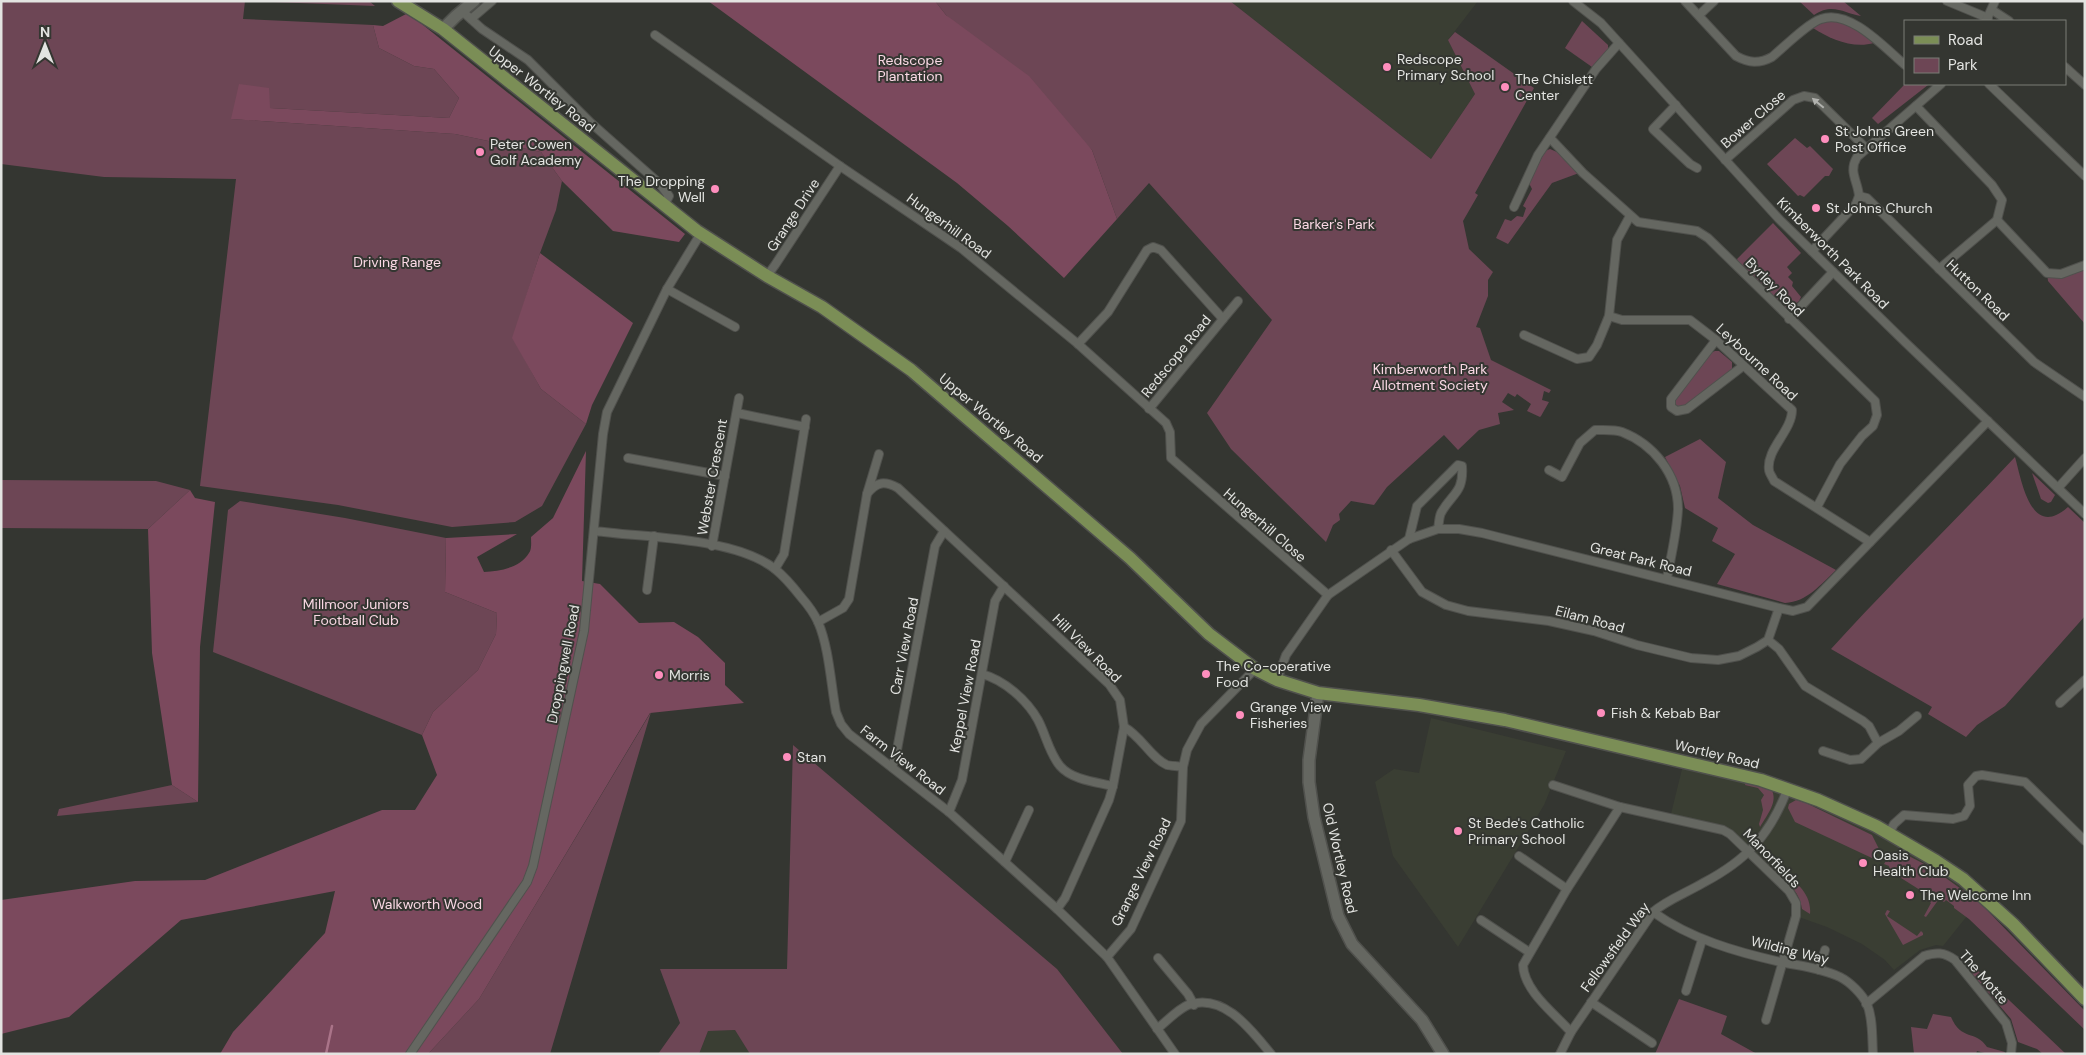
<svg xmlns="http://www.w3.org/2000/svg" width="2086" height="1055" viewBox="0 0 2086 1055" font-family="'DM Sans',sans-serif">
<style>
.built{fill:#3a3e33}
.green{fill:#6d4655}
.forest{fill:#7b495d}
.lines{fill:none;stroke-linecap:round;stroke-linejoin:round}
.stream{stroke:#aa7489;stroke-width:2.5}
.street-casing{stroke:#50514d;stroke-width:10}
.secondary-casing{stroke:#50514d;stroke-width:14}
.primary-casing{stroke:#50514d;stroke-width:15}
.street{stroke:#656761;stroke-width:8}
.secondary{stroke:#656761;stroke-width:11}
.primary{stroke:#7b8e56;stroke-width:12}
.oneway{fill:#b1b2ae}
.poi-dot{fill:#fe8ebd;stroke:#343631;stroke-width:2}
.labels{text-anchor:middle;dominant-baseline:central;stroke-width:4;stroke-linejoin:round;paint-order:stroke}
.poi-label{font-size:14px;fill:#e3e4e1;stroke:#343631;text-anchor:start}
.park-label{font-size:14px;fill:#fad8e4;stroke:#343631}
.street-label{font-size:14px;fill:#e3e4e1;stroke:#343631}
</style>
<rect width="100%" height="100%" fill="#343631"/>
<g class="built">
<polygon points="1230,1 1478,1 1448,40 1475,94 1431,159"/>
<polygon points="1431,718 1566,751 1544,805 1458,947 1393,856 1375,782 1394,769 1419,773"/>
<polygon points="1684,761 1848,813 1983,896 1943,946 1936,945 1920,950 1894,970 1885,960 1862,944 1827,927 1796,916 1796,903 1730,834 1670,818"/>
<polygon points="735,1030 750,1054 699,1054 708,1031"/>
</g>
<g class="green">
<polygon points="1,1 369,1 375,6 245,1 243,19 373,25 379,48 414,66 434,69 459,98 449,118 270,108 232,119 455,134 541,152 562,181 556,210 540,253 513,338 541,389 586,424 542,506 515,522 452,527 338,505 200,486 236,179 104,177 1,164"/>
<polygon points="935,1 1230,1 1431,159 1475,94 1448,40 1455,32 1534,88 1475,193 1478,195 1463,221 1469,249 1493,272 1488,280 1488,296 1476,327 1480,328 1491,360 1551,390 1549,393 1544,391 1542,400 1549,402 1541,416 1540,417 1527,411 1531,404 1517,394 1515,397 1508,393 1502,402 1514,410 1498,413 1500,424 1479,430 1458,450 1444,435 1387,487 1374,505 1351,501 1339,514 1340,520 1333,525 1326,542 1231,449 1207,413 1272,320 1149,183 1117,219 1092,150 946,15"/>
<path d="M1799 1H1843L1861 16C1845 14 1833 2 1814 15Z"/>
<path d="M1838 20 1856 28 1874 43C1853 49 1830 39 1813 28L1824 21Z"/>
<polygon points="1582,21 1608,45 1608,50 1592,67 1565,48"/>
<polygon points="1905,84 1926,84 1928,85 1878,124 1872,118"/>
<polygon points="1795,138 1807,148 1810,146 1833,169 1829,176 1825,176 1804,197 1800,195 1798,196 1767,164"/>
<polygon points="1550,149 1557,152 1579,173 1552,183 1508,244 1496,238 1505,219 1511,221 1517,216 1523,217 1526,208 1523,206 1532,189 1529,183 1545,151"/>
<polygon points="1773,223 1801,253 1787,267 1792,273 1788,277 1793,282 1792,286 1801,297 1799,301 1788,310 1784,309 1739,265 1737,259"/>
<polygon points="2085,265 2085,324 2048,281 2047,273 2051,274"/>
<polygon points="1715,351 1719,351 1732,362 1732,370 1682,408 1679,408 1675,405 1676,397 1710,353"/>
<path d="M1700 439 1726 462 1718 498 1753 525 1836 570C1821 584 1807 602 1785 603L1717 584 1735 554 1712 541 1718 528 1685 508 1680 486 1665 457Z"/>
<path d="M2015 457C2022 482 2031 540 2068 507L2085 523V616L2005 706 1977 725 1966 737 1928 714 1932 707 1831 649C1891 583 1954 522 2015 457Z"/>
<polygon points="2032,473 2055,495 2051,502 2048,503 2041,499"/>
<polygon points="1,480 156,481 190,490 148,529 1,528"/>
<polygon points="240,501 345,518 446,538 445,592 497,613 496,634 478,670 433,712 422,735 213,652 228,510"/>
<polygon points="651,712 550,1054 428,1054 479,999"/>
<polygon points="793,745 1057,969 1123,1054 750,1054 735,1030 708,1031 699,1054 658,1054 680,1023 660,969 787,969"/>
<path d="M1746 782 1771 789C1779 801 1767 815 1760 827L1759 824 1763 810 1761 800 1764 795 1758 788 1745 785Z"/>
<polygon points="172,785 198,802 57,816 59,809"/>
<polygon points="1796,800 1806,803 1872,835 1879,849 1874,859 1795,822 1788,808 1789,804"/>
<polygon points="1901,852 1932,868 1979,902 2085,1011 2085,1030 1969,919 1954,908 1954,906 1946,900 1944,902 1939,899 1926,917 1924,916 1931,903 1929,901 1931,897 1890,871 1889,866 1884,864 1888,857 1890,858 1895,853"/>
<path d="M1779 870C1795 881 1812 893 1810 914L1802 909C1800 893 1789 883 1777 873V871Z"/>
<polygon points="1887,910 1890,911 1887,916 1917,936 1921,931 1923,933 1923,935 1903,945 1885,914"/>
<polygon points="1973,966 2066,1054 2043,1054 2037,1049 2018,1042 2011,1019 1969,970"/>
<polygon points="1679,999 1727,1016 1721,1034 1757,1054 1655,1054"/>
<path d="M1933 1014 1951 1017C1961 1041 1976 1030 1987 1047L2005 1052 2004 1054H1988L1977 1051 1976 1054H1914L1911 1027 1927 1029Z"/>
</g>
<g class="forest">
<polygon points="708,1 935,1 946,15 1029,76 1092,150 1117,219 1064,278 1008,226 957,183"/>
<polygon points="408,13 685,234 679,242 613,231 562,181 541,152 455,134 231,119 239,84 269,88 270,108 449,118 459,98 434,69 414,66 379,48 373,25 383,26"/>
<polygon points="540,253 633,323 592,405 586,424 541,389 512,338"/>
<path d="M586 451 582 581 600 584 639 623 674 622 698 637 725 663V685L744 703 650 713 479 999 428 1054H220L233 1032 325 933 335 891 181 920 69 1017 1 1034V900L135 881 205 880 382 810H415L437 775 422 735 433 712 478 670 496 634 497 613 445 592 446 538 517 534 477 557 484 572C500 571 520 568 529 553 532 549 531 542 531 537L553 518Z"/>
<polygon points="190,490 195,498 215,502 200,647 198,802 172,785 152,653 148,529"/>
</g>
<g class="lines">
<polyline class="stream" points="326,1054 332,1026"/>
<defs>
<g id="street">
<polyline points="1573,1 1601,23 1779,219 1906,343 2085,514"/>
<path d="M1685 1 1736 56C1749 63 1759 64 1772 57 1784 47 1808 23 1821 19 1849 8 1885 48 1905 65"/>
<polyline points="1947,1 1988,18"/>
<polyline points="1992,10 2009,21"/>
<polyline points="462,11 482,29 528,60 591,123 660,184 669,196 664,205"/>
<polyline points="1699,15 1714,1"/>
<polyline points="471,19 492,1"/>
<polyline points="1986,21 1995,1"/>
<polyline points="655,35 840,166 961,248 1078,344 1166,423 1170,432 1171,458 1328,595"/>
<polyline points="2065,67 2085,85"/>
<polyline points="1989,84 2085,176"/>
<polyline points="1676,105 1653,129 1690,164 1697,168"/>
<polyline points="1916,106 1992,185 2002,200 1997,220 1939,269"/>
<polyline points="1550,138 1583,173 1638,222 1697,231 1708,238 1875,401 1877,415 1873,426 1862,436 1840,464 1817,507"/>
<polyline points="1725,160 1793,100 1804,96 1815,98 1866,148"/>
<polyline points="1859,196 1867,198 2034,362 2085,397"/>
<path d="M1859 196C1858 181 1848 172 1857 157L1941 84"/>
<polyline points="1514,207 1538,155 1596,69 1619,43"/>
<polyline points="1997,220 2047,273 2061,274 2085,265"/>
<polyline points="1812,251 1856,204 1859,196"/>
<polyline points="767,276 775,265 840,166"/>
<polyline points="667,289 735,327"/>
<path d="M1609 316 1622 320H1690L1716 340 1792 410C1792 431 1766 449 1769 470 1769 473 1773 478 1774 481L1870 542"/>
<polyline points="1223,319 1238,301"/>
<polyline points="1789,319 1833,272"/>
<polyline points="1524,335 1577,359 1589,357 1597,345 1609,316 1617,240 1630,216"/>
<polyline points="1716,340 1671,399 1671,407 1677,411 1687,409 1743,366"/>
<polyline points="1078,344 1108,312 1147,250 1153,247 1161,250 1223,319 1149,409"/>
<polyline points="737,413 805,427"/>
<polyline points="628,458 725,476"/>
<path d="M1549 470 1562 477 1580 443 1595 430C1603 430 1614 429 1622 432 1653 444 1678 474 1678 509 1677 532 1671 556 1667 578"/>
<polyline points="2058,488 2085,458"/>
<path d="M867 494C877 481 885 481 898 488L1109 684 1120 700 1124 727 1113 786 1109 800 1065 898 1057 909"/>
<path d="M595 531C646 538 734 537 775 569 785 577 794 588 801 597 808 605 814 613 818 622 829 647 831 685 836 712L841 724 849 734 949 812 1057 909 1107 957 1175 1054"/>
<path d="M1409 539 1417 506 1458 465 1462 466C1464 493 1452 493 1441 513 1439 517 1439 524 1438 529"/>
<polyline points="712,546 739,398"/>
<polyline points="1391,550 1422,592 1446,605 1468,611 1549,621 1594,631 1637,645 1691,658 1718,660 1739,656 1757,647 1768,640 1779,608"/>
<polyline points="775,569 784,554 806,419"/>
<polyline points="647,590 654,536"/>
<polyline points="818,622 843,608 849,599 867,494 879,454"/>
<polyline points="1768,640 1779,649 1805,686 1863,721 1869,726 1878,743"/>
<path d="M982 674C1004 680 1027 700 1038 720 1046 735 1049 753 1060 766 1072 780 1096 782 1113 786"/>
<polyline points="1277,680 1286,655 1328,595 1409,539 1438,529 1459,529 1482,533 1779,608 1793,611 1807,607 1988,421"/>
<polyline points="2060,703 2085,680"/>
<path d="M1124 727C1141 736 1151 758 1167 765 1171 766 1178 766 1183 767"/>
<polyline points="1823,751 1850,760 1861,759 1878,743 1899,731 1917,716"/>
<polyline points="892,767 896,755 935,546 944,531"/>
<polyline points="1553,785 1620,807 1723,830 1730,834 1789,891 1796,903 1796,916 1766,1020"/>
<polyline points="949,812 962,780 995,601 1004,586"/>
<polyline points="1889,833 1894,824 1904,815 1953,819 1964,816 1970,806 1968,785 1976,776 1982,775 2025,782 2085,841"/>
<polyline points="1519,856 1567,889"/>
<polyline points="1005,862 1029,810"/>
<path d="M1653 912C1691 939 1736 952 1781 962 1800 966 1822 968 1840 977 1850 982 1862 994 1867 1004 1873 1018 1872 1038 1873 1054"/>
<polyline points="1481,920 1529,952"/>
<polyline points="1107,957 1131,929 1181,821 1183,767 1187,750 1201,724 1255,669"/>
<polyline points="1158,958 1188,994 1194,1005"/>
<polyline points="1819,970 1825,950"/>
<polyline points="1686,991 1702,940"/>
<polyline points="1591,1002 1652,1043"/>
<path d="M1866 1004 1924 956C1936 952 1944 952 1955 960L2006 1023 2012 1043 2011 1054"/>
<path d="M1157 1029C1166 1022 1178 1009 1188 1005 1224 992 1252 1031 1271 1054"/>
<path d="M1571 1032C1554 1013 1524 991 1523 965L1567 889 1620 807"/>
<polyline points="410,1054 527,882 533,866 584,631 603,434 607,412 667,289 701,233"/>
<path d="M1560 1054 1571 1032 1653 912C1667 900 1686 893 1703 883 1747 860 1770 835 1788 788"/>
</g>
<g id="secondary">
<polyline points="443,29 456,16 474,1"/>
<polyline points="1318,693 1309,760 1309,782 1314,817 1338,916 1352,944 1422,1020 1443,1054"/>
</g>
<polyline id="primary" points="398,1 443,29 697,231 767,276 822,307 911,370 1130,558 1209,634 1255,669 1277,680 1318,693 1419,705 1505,720 1761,780 1818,800 1876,826 1936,861 1963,879 2013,924 2085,999"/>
</defs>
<use href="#street" class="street-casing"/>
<use href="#secondary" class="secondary-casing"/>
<use href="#primary" class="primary-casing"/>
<use href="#street" class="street"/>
<use href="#secondary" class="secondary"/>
<use href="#primary" class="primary"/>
</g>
<defs><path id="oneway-solid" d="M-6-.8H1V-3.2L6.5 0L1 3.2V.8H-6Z" transform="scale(1.25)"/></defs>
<use class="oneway" href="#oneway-solid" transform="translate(1818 103) rotate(-140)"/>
<g class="poi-dot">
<circle cx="1387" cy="67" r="5"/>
<circle cx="1505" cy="87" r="5"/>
<circle cx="1825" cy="139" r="5"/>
<circle cx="480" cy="152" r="5"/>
<circle cx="715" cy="189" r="5"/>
<circle cx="1816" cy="208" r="5"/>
<circle cx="1206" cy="674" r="5"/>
<circle cx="659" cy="675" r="5"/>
<circle cx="1601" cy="713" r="5"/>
<circle cx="1240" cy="715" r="5"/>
<circle cx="787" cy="757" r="5"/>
<circle cx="1458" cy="831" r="5"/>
<circle cx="1863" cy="863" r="5"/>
<circle cx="1910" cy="895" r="5"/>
</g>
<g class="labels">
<g class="poi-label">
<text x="1397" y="59">Redscope<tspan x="1397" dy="16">Primary School</tspan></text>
<text x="1515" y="79">The Chislett<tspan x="1515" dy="16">Center</tspan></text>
<text x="1835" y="131">St Johns Green<tspan x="1835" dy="16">Post Office</tspan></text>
<text x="490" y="144">Peter Cowen<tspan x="490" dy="16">Golf Academy</tspan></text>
<text x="705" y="181" text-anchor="end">The Dropping<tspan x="705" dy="16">Well</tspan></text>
<text x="1826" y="208">St Johns Church</text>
<text x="1216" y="666">The Co-operative<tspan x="1216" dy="16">Food</tspan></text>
<text x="669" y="675">Morris</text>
<text x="1250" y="707">Grange View<tspan x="1250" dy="16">Fisheries</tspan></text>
<text x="1611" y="713">Fish &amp; Kebab Bar</text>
<text x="797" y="757">Stan</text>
<text x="1468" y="823">St Bede's Catholic<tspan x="1468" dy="16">Primary School</tspan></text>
<text x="1873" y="855">Oasis<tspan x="1873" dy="16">Health Club</tspan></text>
<text x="1920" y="895">The Welcome Inn</text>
</g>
<g class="park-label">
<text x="910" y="60">Redscope<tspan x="910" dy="16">Plantation</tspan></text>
<text x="1334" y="224">Barker's Park</text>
<text x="397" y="262">Driving Range</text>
<text x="1430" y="369">Kimberworth Park<tspan x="1430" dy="16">Allotment Society</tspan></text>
<text x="356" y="604">Millmoor Juniors<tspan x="356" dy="16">Football Club</tspan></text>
<text x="427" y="904">Walkworth Wood</text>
</g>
<g class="street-label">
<text transform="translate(542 89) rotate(38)">Upper Wortley Road</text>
<text transform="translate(1753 119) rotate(-41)">Bower Close</text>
<text transform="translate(793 215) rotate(-57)">Grange Drive</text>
<text transform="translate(949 226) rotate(36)">Hungerhill Road</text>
<text transform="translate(1833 253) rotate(45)">Kimberworth Park Road</text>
<text transform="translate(1775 287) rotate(45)">Byrley Road</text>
<text transform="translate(1978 290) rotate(44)">Hutton Road</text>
<text transform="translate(1176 356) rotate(-51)">Redscope Road</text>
<text transform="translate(1757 362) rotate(43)">Leybourne Road</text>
<text transform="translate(991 418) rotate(40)">Upper Wortley Road</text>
<text transform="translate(712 477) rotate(-80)">Webster Crescent</text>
<text transform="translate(1265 525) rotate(41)">Hungerhill Close</text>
<text transform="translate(1641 559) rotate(14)">Great Park Road</text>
<text transform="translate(1590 619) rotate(15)">Eilam Road</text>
<text transform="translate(904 646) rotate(-79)">Carr View Road</text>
<text transform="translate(1087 648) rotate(45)">Hill View Road</text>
<text transform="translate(563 664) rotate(-79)">Droppingwell Road</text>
<text transform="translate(965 696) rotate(-79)">Keppel View Road</text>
<text transform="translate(1717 754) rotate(13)">Wortley Road</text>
<text transform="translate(903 760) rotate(38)">Farm View Road</text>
<text transform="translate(1340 858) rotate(77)">Old Wortley Road</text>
<text transform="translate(1772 858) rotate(46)">Manorfields</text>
<text transform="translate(1141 872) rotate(-64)">Grange View Road</text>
<text transform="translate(1615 947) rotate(-54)">Fellowsfield Way</text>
<text transform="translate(1790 950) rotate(14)">Wilding Way</text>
<text transform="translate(1984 977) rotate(49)">The Motte</text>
</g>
</g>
<rect width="2086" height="1055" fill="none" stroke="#e3e4e1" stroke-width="5"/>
<rect x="1904" y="20" width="162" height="65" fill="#343631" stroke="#7a7c77"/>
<rect x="1914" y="36" width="25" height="8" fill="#7b8e56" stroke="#7a7c77"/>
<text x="1948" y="45" font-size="15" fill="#e3e4e1">Road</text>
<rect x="1914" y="58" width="25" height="15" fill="#6d4655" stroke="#7a7c77"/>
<text x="1948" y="70" font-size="15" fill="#e3e4e1">Park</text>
<g transform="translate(45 45)" stroke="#343631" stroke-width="4" paint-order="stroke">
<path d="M0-4L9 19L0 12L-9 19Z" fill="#e3e4e1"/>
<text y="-8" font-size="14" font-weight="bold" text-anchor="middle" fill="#e3e4e1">N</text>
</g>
</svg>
